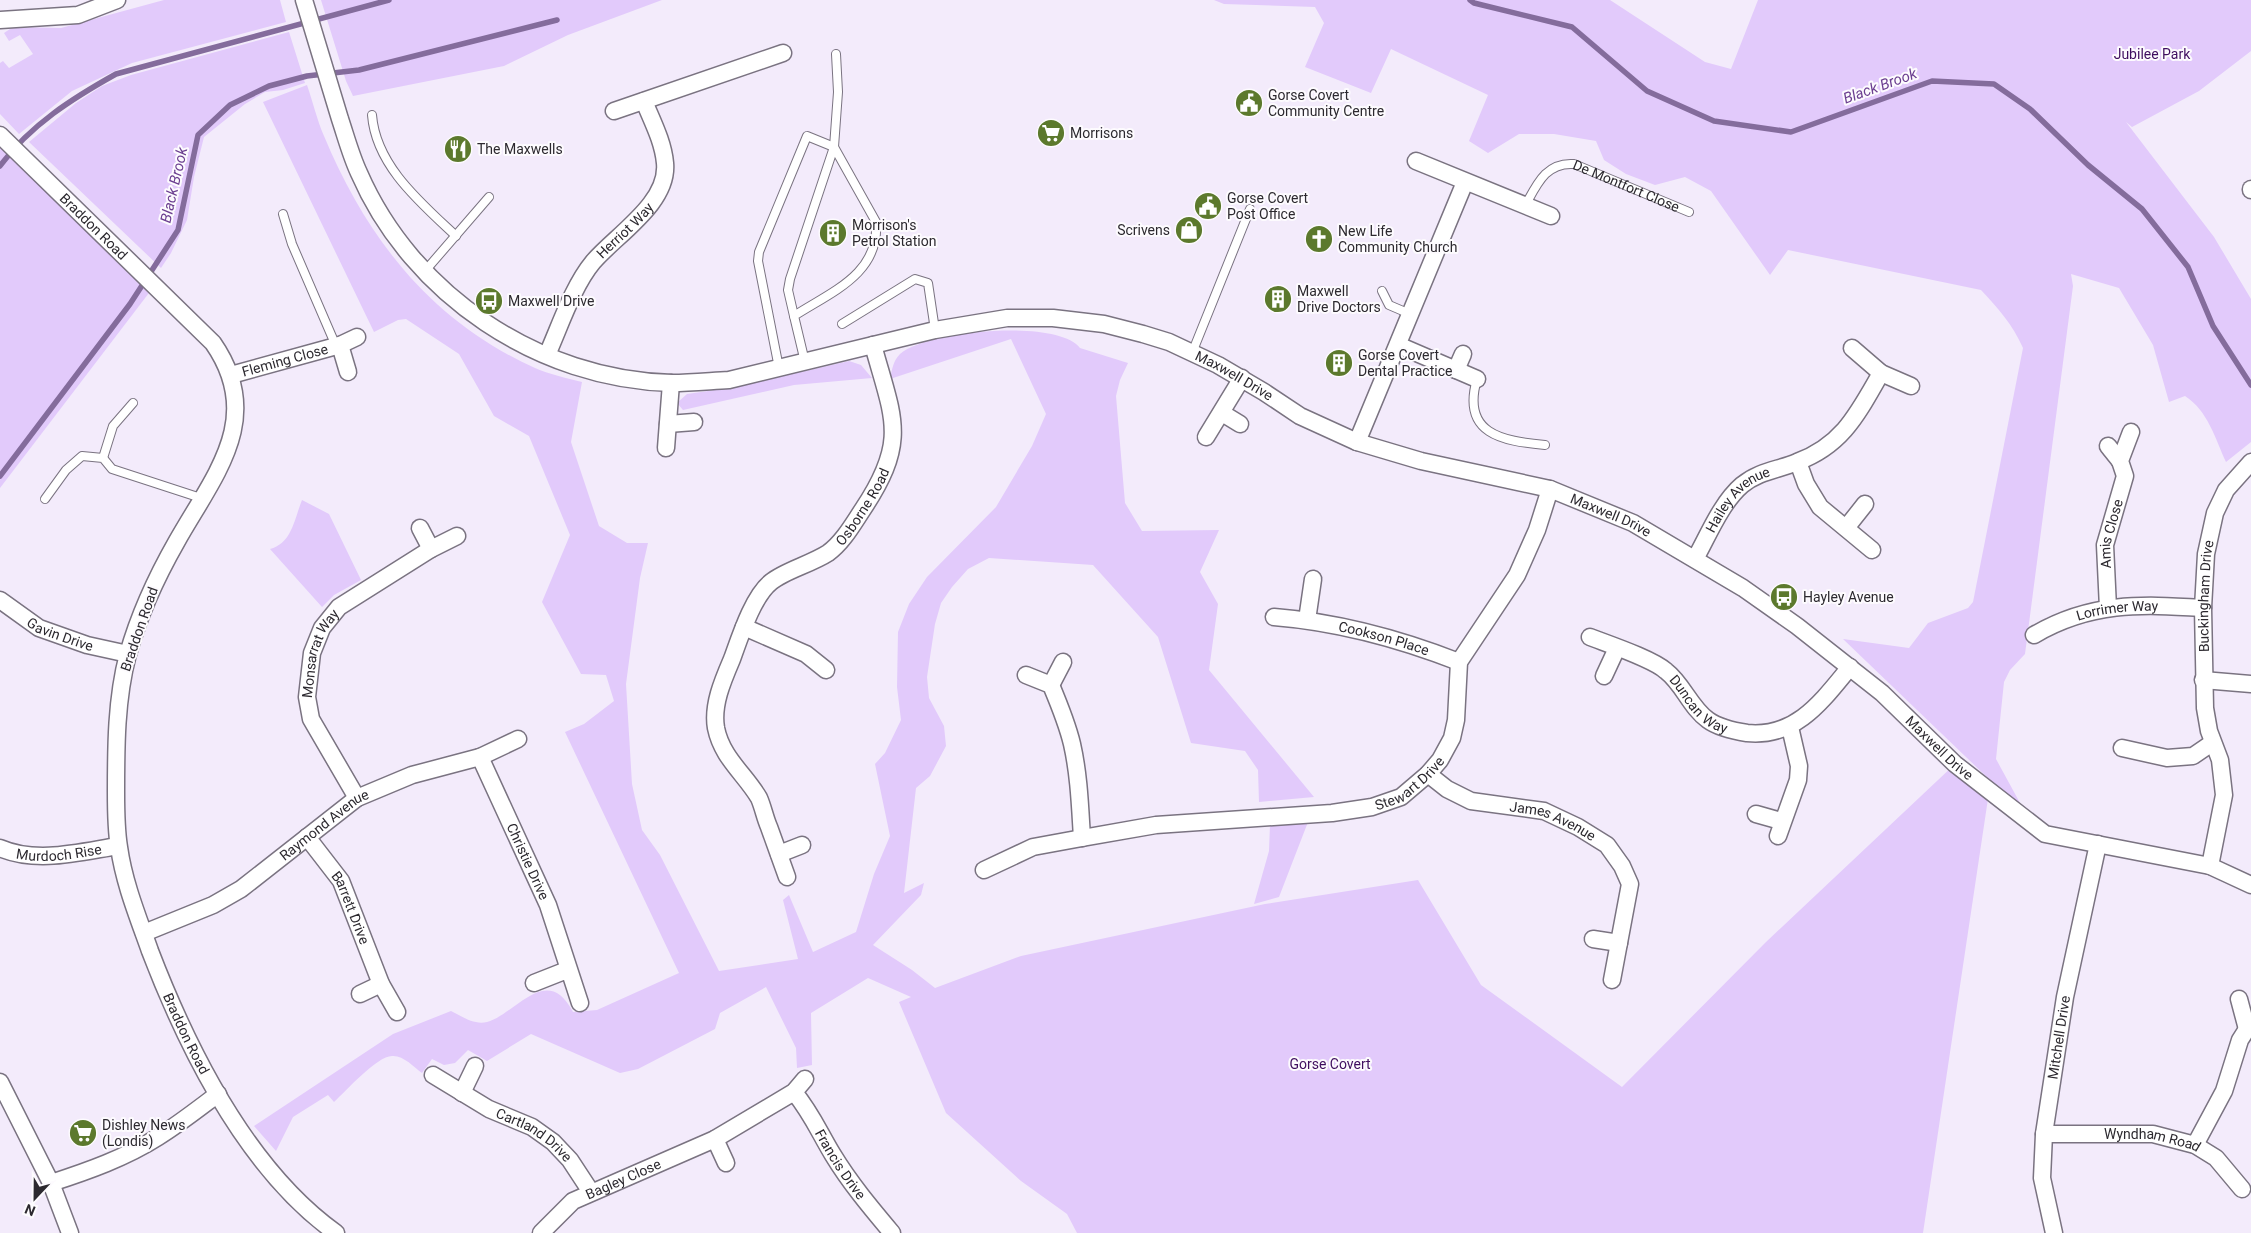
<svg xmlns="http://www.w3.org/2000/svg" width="2251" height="1233" viewBox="0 0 2251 1233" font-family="Roboto,sans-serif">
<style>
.green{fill:#e2cafb}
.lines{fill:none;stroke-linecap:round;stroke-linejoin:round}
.stream{stroke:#846c9c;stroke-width:5.5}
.service-casing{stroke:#7a7381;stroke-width:10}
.minor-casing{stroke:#7a7381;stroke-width:19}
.service{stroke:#fff;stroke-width:8}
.minor{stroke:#fff;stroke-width:16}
.labels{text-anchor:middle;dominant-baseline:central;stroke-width:4;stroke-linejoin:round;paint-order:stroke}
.park-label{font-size:14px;fill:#3f0e5f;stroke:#fdfbfe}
.poi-label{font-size:14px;fill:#2c292f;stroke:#fdfbfe;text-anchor:start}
.street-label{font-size:14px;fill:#2c292f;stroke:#fdfbfe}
.water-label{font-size:15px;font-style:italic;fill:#6b3e90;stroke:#fdfbfe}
</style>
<rect width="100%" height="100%" fill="#f3ebfb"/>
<g class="green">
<polygon points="164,0 280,0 286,22 132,63 72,91 19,134 0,114 0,63 3,61 9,68 33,54 20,35 9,41 4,33 13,27 61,28"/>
<polygon points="321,0 662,0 568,35 504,66 353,96 346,81"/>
<path d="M1214 0H1610L1705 62 1731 69 1758 0H2251V51L2199 91 2132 127 2126 122 2214 237 2251 299V442L2226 462C2215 438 2208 411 2185 396L2169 402 2153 345 2119 288 2071 274 2073 286 2025 654 2010 670 2004 682 1996 759 2020 803 2016 805 1843 639 1909 648 1928 623 1968 608 1973 602 2023 348C2013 325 1998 308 1981 290L1788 250 1770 275 1711 191 1685 177 1655 185 1626 174 1604 160 1596 141 1554 134H1519L1488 153 1469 141 1488 95 1391 49 1371 93 1305 67 1324 23 1315 7 1224 4Z"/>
<polygon points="289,32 305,83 283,90 265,92 245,104 204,137 194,177 187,220 171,253 161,268 29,142 76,103 102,86 131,75"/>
<path d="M307 85C313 102 317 120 324 136 367 239 431 321 535 368 549 374 566 378 582 382L571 442 599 526 627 543H648L640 578 626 684 632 784 642 830 660 855 719 971 798 959 783 900 789 895 813 952 856 932 874 874 890 836 875 764 885 753 901 720 897 687 898 632 909 604 927 577 996 507 1032 446 1046 414 1011 339 890 379C892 370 893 361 900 354 926 331 1057 318 1080 348L1128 363 1120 380 1116 396 1125 503 1142 531 1219 530 1200 572 1218 604 1209 670 1314 797 1259 802 1258 770 1245 751 1191 743 1158 637 1093 565 989 558 968 569 952 587 941 603 935 624 927 677 929 698 944 726 946 746 930 776 916 788 904 893 924 883 921 895 873 945 912 970 935 988 1021 956 1265 904 1418 880 1481 985 1622 1087 1766 942 1955 764 1989 792 1923 1233H1077L1067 1214 1021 1181 946 1113 899 1002 911 997 868 978 811 1013 812 1065 797 1068 796 1048 766 987 720 1013 715 1029 638 1069 620 1073 531 1034 487 1061 468 1050 455 1063 444 1065 432 1059 422 1073C414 1067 403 1055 392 1056 377 1056 346 1091 334 1102L328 1095 293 1117 276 1151 254 1126 393 1034 451 1011C463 1017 474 1025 487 1022 516 1014 547 962 573 1012L597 1010 679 973 565 732 584 724 614 701 606 675 581 674 542 602 570 535 529 436 494 416 459 354 406 319 398 320 374 332 263 102Z"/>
<polygon points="0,135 155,285 0,488"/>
<path d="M849 361 861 365 872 378 794 385 683 410 677 403 687 394C742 387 795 373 849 361Z"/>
<path d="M302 500 329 514 361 580 334 595 322 607 270 549C292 543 294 520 302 500Z"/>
<polygon points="1308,822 1279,897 1254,904 1269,851 1270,825"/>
</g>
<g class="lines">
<g class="stream">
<polyline points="1470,0 1474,3 1572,27 1647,91 1714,121 1791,132 1932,81 1994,84 2030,109 2088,165 2142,209 2188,267 2213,326 2251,385"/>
<path d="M0 166C30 125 73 98 116 74L389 0"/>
<polyline points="0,476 130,304 178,230 198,135 230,105 269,86 307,76 359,70 557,20"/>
</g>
<defs>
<g id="service">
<path d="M372 115C376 166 421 203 456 236"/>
<path id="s1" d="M1525 206C1537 184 1546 162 1574 164L1689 212"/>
<polyline points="283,214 292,244 336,346"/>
<polyline points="425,271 489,197"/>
<polyline points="1382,291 1389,305 1410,314"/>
<polyline points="794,316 788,290 790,279 834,147 838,92 836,54"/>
<polyline points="842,324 915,279 928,283 935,330"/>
<polyline points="1192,353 1250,209"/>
<path d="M779 368 758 261 759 252 807 136 834 147 876 222C880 274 831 292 794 316L805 362"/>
<path d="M1477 379C1461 434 1502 441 1545 445"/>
<polyline points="103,458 113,426 133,403"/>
<polyline points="45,499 66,470 82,456 103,458 112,469 204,499"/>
</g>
<g id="minor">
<path id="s2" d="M304 0C316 40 328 80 340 119 346 137 351 156 359 173 412 295 539 380 672 383 691 383 710 381 729 380L935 330 1007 318H1053L1104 324 1143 334 1169 342 1218 365 1264 392 1300 416 1357 442 1421 461 1550 489 1633 523 1743 588 1797 626 1882 693 1955 764 2045 834 2210 866 2251 885"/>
<polyline points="0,20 78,15 117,0"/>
<polyline points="614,111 783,53"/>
<path id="s3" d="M0 135 213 343C265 418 215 474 177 541 157 576 139 615 128 654 116 699 116 747 116 792 116 810 116 829 119 847 124 883 138 917 150 951 188 1050 248 1170 336 1233"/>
<polyline points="1416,161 1551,216"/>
<polyline points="2251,190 2251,189"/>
<polyline points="340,345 348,372"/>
<polyline points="1398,345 1477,379"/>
<polyline points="1852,348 1881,373 1911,386"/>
<path id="s4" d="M547 355C560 326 573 286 593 262 616 235 669 203 665 163 663 141 652 121 644 101"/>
<polyline points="1456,370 1463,354"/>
<path id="s5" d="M231 375 340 345 357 337"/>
<polyline points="1222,413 1240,424"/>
<polyline points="668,424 694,422"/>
<polyline points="1206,437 1242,378"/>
<polyline points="1357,442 1465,182"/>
<polyline points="2108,446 2120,461"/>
<polyline points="666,448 671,383"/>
<polyline points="1798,462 1806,484 1820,507 1872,550"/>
<polyline points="420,528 431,549"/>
<polyline points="1846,528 1865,504"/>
<path id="s6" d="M1695 559C1708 536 1721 503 1742 485 1759 471 1778 470 1797 462 1843 445 1858 413 1881 373"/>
<path id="s7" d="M0 600 39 628 87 645 128 654"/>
<path id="s8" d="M2108 608 2105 545 2125 476 2120 461 2131 432"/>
<path id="s9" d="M1274 617C1337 622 1400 639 1459 662"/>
<polyline points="1307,620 1313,579"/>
<polyline points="744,627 806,654 826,670"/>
<path id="s10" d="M2034 635C2090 602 2140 604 2203 608"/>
<path id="s11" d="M1590 637C1608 644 1653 659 1666 671 1683 684 1690 707 1708 720 1719 728 1734 731 1747 733 1796 738 1822 701 1850 667"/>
<path d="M1026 675 1051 685C1059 704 1067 723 1072 744 1079 775 1080 806 1082 838"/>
<polyline points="1604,676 1617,648"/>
<polyline points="2203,680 2251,684"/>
<polyline points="1051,685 1063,662"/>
<polyline points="2122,748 2167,758 2193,756 2212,743"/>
<path id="s12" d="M480 757 548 905 580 1003"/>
<path id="s13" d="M1428 774 1447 789 1471 801 1544 811 1578 827 1607 845 1622 866 1630 884 1612 980"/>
<path id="s14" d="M357 798 311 719 307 697 312 653 322 628 339 607 431 549 457 536"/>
<polyline points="1756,814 1781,821"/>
<polyline points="1778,836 1798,780 1799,766 1790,727"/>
<path id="s15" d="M307 837 341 881 381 984 397 1012"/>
<path id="s16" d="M0 848C37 864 80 852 118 846"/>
<polyline points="779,854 802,845"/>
<path id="s17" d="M2210 866 2224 795 2220 760 2209 731 2205 708 2203 608 2206 554 2215 513 2226 490 2251 462"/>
<path id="s18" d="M984 870 1033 847 1082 838 1156 825 1332 813 1372 807 1401 797 1428 774 1440 760 1452 738 1456 720 1459 662 1517 575 1537 530 1550 489"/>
<path id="s19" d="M787 877C781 860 775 844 769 827 765 818 763 807 759 798 745 774 722 758 716 728 712 705 723 680 732 659 740 637 753 596 771 582 784 571 811 564 828 553 843 542 853 524 863 509 909 440 893 418 873 345"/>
<path id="s20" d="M144 933 213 905 241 889 357 798 412 775 480 757 518 739"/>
<polyline points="1593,939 1619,943"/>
<polyline points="534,983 567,970"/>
<polyline points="360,994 381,984"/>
<polyline points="2239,999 2247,1029"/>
<path id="s21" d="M433 1075 489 1109 532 1127 553 1142 570 1160 591 1192"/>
<polyline points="0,1082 51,1183 70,1233"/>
<path id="s22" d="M794 1092C812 1114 819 1132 833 1155 850 1183 871 1208 892 1233"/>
<polyline points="462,1093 475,1066"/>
<path id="s23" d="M2044 1134H2153L2195 1145 2216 1158 2242 1189"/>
<polyline points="715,1139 726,1163"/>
<polyline points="2195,1145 2224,1091 2240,1040 2247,1029 2251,1029"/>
<path d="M51 1183C88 1171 125 1158 158 1137 179 1124 198 1109 218 1094"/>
<path id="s24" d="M541 1233 573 1201 715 1139 794 1092 805 1079"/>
<path id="s25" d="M2054 1233 2042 1178 2044 1134 2065 997 2098 844"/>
</g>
</defs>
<use href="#service" class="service-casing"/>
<use href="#minor" class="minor-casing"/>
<use href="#service" class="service"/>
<use href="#minor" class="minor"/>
</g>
<defs>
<symbol id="civic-disc" viewBox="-11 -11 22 22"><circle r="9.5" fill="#5c792d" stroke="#fdfbfe"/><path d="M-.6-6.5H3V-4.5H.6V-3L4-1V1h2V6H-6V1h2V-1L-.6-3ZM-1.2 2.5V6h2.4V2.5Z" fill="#fff"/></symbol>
<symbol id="supermarket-disc" viewBox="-11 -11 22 22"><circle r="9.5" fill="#5c792d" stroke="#fdfbfe"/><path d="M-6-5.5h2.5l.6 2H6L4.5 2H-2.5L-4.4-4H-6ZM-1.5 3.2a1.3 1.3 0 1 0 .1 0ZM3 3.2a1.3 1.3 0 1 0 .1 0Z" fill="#fff"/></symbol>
<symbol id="restaurant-disc" viewBox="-11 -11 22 22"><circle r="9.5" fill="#5c792d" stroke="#fdfbfe"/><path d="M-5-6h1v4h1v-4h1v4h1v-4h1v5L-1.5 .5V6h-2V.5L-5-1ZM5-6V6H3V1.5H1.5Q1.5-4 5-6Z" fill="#fff"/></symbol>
<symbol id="shop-disc" viewBox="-11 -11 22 22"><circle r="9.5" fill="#5c792d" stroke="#fdfbfe"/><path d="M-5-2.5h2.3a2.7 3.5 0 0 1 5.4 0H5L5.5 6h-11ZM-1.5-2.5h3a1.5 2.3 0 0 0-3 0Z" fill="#fff"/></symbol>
<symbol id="building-disc" viewBox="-11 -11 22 22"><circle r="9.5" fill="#5c792d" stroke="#fdfbfe"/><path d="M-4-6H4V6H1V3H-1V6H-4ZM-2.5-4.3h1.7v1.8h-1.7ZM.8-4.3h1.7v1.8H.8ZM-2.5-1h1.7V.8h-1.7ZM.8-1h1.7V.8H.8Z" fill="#fff"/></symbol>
<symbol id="church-disc" viewBox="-11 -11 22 22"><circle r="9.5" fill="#5c792d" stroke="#fdfbfe"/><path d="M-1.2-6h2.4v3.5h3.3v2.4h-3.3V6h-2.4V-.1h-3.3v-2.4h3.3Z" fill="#fff"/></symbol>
<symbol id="bus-disc" viewBox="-11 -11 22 22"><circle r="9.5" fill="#5c792d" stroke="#fdfbfe"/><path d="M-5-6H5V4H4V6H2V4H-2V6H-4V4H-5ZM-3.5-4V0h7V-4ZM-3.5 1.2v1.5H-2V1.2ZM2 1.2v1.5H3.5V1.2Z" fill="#fff"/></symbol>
</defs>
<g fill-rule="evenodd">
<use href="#civic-disc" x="1233" y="87" width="32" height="32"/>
<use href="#supermarket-disc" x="1035" y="117" width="32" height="32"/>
<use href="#restaurant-disc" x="442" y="133" width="32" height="32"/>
<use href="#civic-disc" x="1192" y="190" width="32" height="32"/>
<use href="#shop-disc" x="1173" y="214" width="32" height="32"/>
<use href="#building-disc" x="817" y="217" width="32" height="32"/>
<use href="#church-disc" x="1303" y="223" width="32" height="32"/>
<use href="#building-disc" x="1262" y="283" width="32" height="32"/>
<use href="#bus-disc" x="473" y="285" width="32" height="32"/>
<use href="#building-disc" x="1323" y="347" width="32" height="32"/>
<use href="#bus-disc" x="1768" y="581" width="32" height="32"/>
<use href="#supermarket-disc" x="67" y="1117" width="32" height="32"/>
</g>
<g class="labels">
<g class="park-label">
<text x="2152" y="54">Jubilee Park</text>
<text x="1330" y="1064">Gorse Covert</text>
</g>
<g class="poi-label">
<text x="1268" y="95">Gorse Covert<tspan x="1268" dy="16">Community Centre</tspan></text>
<text x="1070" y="133">Morrisons</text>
<text x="477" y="149">The Maxwells</text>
<text x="1227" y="198">Gorse Covert<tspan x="1227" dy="16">Post Office</tspan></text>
<text x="852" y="225">Morrison's<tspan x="852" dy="16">Petrol Station</tspan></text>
<text x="1170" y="230" text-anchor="end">Scrivens</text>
<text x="1338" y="231">New Life<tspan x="1338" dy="16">Community Church</tspan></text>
<text x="1297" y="291">Maxwell<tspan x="1297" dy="16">Drive Doctors</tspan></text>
<text x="508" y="301">Maxwell Drive</text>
<text x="1358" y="355">Gorse Covert<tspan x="1358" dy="16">Dental Practice</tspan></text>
<text x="1803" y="597">Hayley Avenue</text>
<text x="102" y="1125">Dishley News<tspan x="102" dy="16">(Londis)</tspan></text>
</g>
<g class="street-label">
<text stroke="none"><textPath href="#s1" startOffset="126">De Montfort Close</textPath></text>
<text stroke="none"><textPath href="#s3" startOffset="131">Braddon Road</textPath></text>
<text stroke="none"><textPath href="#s4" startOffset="149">Herriot Way</textPath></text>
<text stroke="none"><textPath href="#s5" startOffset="56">Fleming Close</textPath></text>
<text stroke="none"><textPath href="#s2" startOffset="1159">Maxwell Drive</textPath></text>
<text stroke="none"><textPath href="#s6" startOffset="75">Hailey Avenue</textPath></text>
<text stroke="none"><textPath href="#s19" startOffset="448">Osborne Road</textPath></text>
<text stroke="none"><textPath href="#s2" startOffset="1564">Maxwell Drive</textPath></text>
<text stroke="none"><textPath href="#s8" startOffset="75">Amis Close</textPath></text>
<text stroke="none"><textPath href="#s17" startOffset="274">Buckingham Drive</textPath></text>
<text stroke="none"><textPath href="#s10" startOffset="88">Lorrimer Way</textPath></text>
<text transform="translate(139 629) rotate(-71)">Braddon Road</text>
<text stroke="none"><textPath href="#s7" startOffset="70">Gavin Drive</textPath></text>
<text stroke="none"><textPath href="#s9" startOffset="112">Cookson Place</textPath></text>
<text stroke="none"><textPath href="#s14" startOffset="160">Monsarrat Way</textPath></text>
<text stroke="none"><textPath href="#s11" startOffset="131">Duncan Way</textPath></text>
<text stroke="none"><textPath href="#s2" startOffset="1969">Maxwell Drive</textPath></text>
<text stroke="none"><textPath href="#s18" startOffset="441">Stewart Drive</textPath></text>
<text stroke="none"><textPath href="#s13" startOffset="136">James Avenue</textPath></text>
<text stroke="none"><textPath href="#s20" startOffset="212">Raymond Avenue</textPath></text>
<text stroke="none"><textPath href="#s16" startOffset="60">Murdoch Rise</textPath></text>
<text stroke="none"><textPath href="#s12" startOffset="115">Christie Drive</textPath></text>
<text stroke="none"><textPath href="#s15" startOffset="84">Barrett Drive</textPath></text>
<text stroke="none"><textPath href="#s3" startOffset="1031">Braddon Road</textPath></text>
<text stroke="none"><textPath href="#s25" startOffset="198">Mitchell Drive</textPath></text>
<text stroke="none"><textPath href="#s21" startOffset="118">Cartland Drive</textPath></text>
<text stroke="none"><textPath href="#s23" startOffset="109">Wyndham Road</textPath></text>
<text stroke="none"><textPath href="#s22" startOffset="86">Francis Drive</textPath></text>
<text stroke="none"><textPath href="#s24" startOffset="100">Bagley Close</textPath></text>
</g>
<g class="water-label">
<text transform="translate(1880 86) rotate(-20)">Black Brook</text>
<text transform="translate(174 185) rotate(-77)">Black Brook</text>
</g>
</g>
<g transform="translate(35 1198) rotate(202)" stroke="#fdfbfe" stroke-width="4" paint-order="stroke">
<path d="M0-4L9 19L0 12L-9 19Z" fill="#2c292f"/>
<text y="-8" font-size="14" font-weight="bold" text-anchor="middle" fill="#2c292f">N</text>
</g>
</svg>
